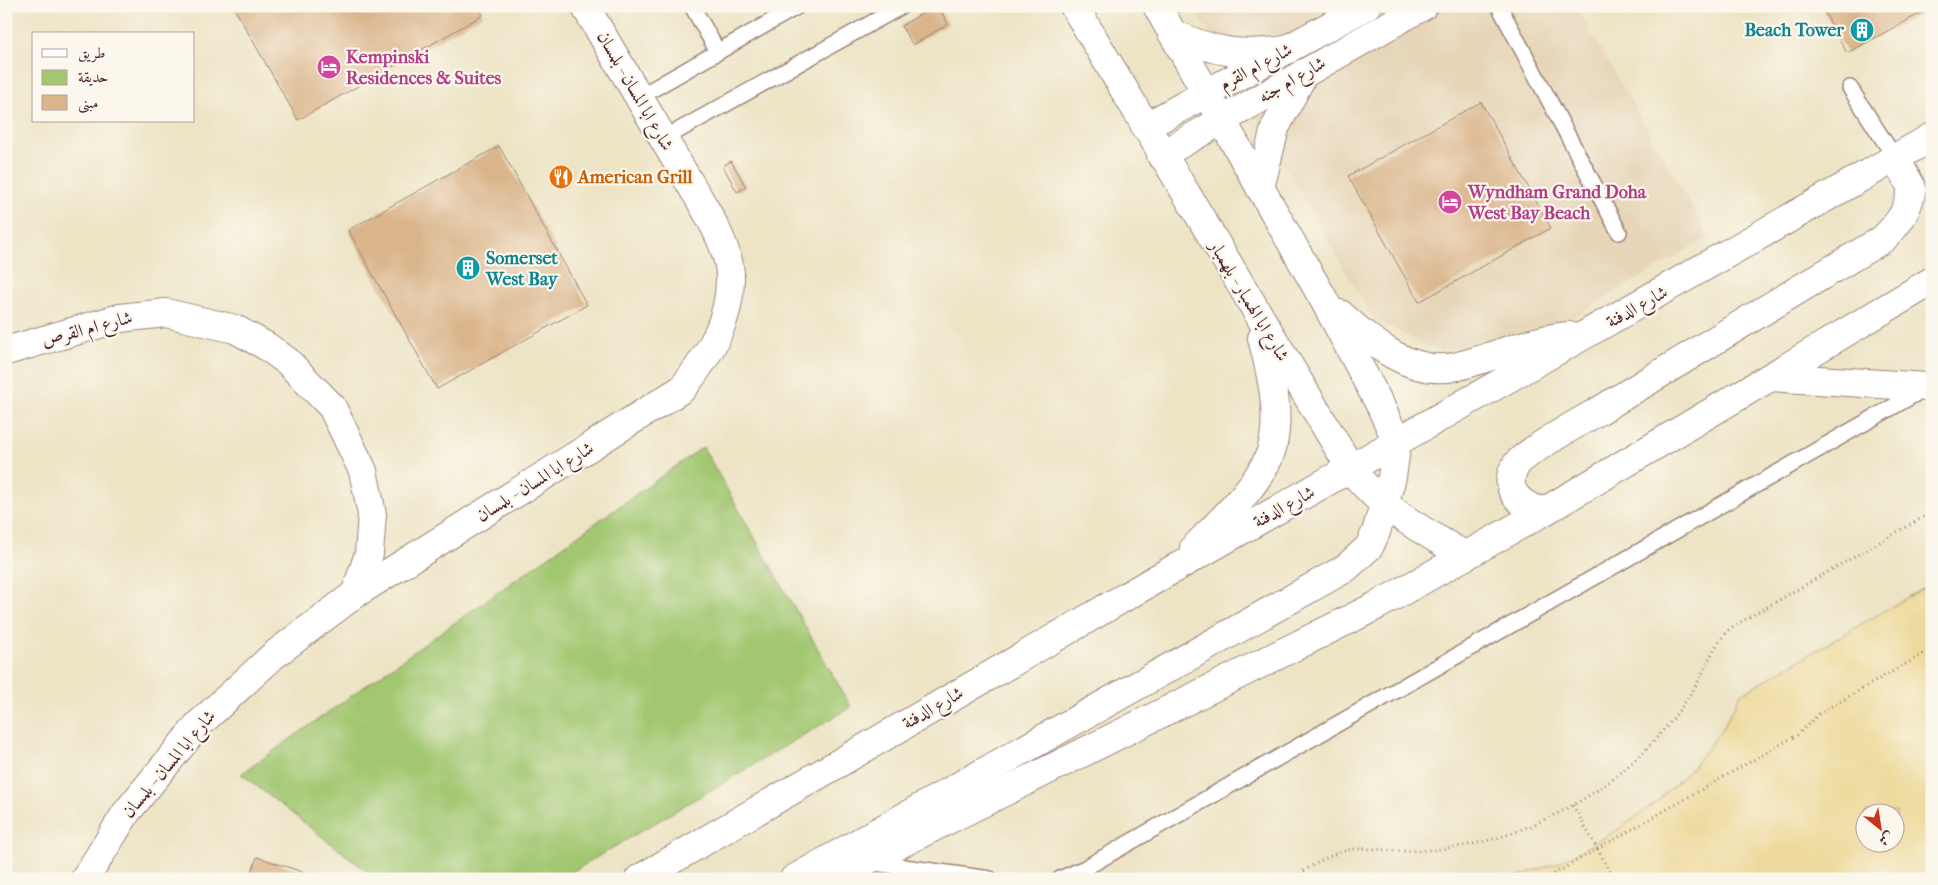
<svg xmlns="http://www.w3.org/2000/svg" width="1938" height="885" viewBox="0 0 1938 885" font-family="'IM FELL French Canon',Amiri,serif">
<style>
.built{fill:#e6d5b7}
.green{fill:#a2c771;stroke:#76734e}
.sand{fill:#eeda9e;stroke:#9c7c64;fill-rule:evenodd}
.building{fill:#dab58b}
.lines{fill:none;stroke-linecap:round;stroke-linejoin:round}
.lane-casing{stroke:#9c8278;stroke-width:18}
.street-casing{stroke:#9c8278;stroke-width:30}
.secondary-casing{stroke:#9c8278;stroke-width:30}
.path{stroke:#9c8278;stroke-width:3;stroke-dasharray:1 4;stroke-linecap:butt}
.lane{stroke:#fff;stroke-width:15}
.street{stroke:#fff;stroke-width:28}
.secondary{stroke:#fff;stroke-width:28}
.labels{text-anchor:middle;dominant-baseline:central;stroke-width:4.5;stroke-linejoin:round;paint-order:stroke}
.culture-label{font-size:18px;font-weight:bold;fill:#0d838f;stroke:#fbf7ec;text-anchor:end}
.hotel-label{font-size:18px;font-weight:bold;fill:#b23c85;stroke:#fbf7ec;text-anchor:start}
.street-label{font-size:18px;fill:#4a1f2b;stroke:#fbf7ec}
.food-label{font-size:18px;font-weight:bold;fill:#c56008;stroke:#fbf7ec;text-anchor:start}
</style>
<rect width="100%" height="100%" fill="#fbf7ec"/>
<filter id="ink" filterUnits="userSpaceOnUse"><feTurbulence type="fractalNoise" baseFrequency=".02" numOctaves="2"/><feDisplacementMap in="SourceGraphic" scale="10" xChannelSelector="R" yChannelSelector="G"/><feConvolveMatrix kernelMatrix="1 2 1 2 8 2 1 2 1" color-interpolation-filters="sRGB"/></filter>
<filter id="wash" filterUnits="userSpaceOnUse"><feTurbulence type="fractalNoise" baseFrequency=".0096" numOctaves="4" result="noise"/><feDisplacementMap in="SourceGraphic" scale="20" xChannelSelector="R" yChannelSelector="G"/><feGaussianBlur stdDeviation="1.12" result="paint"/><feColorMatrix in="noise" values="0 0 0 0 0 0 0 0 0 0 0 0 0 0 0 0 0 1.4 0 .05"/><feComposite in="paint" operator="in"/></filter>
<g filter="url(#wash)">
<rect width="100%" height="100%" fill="#ede4c5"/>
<polygon class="built" points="1193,6 1576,6 1709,237 1565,322 1439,351 1373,319"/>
<polygon class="green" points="703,447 851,707 560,879 377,879 241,774"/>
<path class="sand" d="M1932 583V879H1510L1560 862 1619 829 1654 804 1692 768 1723 727 1741 694ZM1866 812H1896V842H1866Z"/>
<g id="blocks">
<g class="building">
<polygon points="233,6 478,6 483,15 298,120"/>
<polygon points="934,6 938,6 948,24 913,45 901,26"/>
<polygon points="1821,6 1932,6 1932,7 1847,53"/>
<polygon points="1481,102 1551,228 1419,302 1348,176"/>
<polygon points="499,146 587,305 437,389 348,230"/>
<polygon points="731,161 746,187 737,192 723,166"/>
<polygon points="257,857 321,878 321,879 249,879"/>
</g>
</g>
</g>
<g filter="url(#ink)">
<use href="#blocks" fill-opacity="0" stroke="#9c8278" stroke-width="1"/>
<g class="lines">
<defs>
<g id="lane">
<polyline points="692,6 718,52"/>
<polyline points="1499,6 1619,232"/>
<polyline points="1850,88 1895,158"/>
<polyline points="639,97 798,6"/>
<polyline points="663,139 902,6"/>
<polyline points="868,862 990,879"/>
<polyline points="1060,879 1085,868 1924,389"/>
</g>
<g id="street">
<polyline points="1145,127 1366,6"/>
<polyline points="1161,155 1423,6"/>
<polyline points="6,351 120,318 166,313 235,329 266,346 287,361 332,407 363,471 372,514 369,554 355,594"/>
<path d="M85 879 126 813 198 725 274 655 355 594 682 389C709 355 731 321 730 276 730 242 693 190 676 160 646 109 616 58 585 6"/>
</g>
<g id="secondary">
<path d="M1074 6 1351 469C1381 509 1423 531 1466 556"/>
<path d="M1172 33C1214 53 1242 56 1287 50"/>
<polyline points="1260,188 1275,128 1304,73"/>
<path d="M1340 314C1371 342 1413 378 1458 366 1495 357 1530 339 1569 336"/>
<polyline points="1770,377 1928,387"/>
<path d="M1545 511C1522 508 1500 489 1516 465 1525 452 1585 419 1602 409 1695 352 1789 295 1883 239 1899 223 1908 211 1912 188L1895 158"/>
<path d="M1194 548C1217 525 1264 480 1272 448 1281 413 1271 373 1262 338"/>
<polyline points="639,879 1163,575 1932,137"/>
<polyline points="794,879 1346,568 1369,547 1376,532 1392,477 1397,442 1380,405 1324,300 1157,6"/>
<polyline points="830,879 1378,605 1545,511 1932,281"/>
</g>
</defs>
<use href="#lane" class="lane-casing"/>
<use href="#street" class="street-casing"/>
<use href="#secondary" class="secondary-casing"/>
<g class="path">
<polyline points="1573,805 1614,879"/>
<path d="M1291 879C1309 868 1328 854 1349 850 1365 847 1381 850 1398 851 1419 851 1441 850 1462 846 1500 840 1537 825 1571 806 1622 779 1664 736 1695 687 1707 667 1714 642 1732 627L1932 512"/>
<polyline points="1545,879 1797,735 1820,713 1932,649"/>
</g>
<use href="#lane" class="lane"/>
<use href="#street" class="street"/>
<use href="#secondary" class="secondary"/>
</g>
</g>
<defs>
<symbol id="building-disc" viewBox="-11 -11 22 22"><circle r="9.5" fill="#0f9aa8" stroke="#fbf7ec"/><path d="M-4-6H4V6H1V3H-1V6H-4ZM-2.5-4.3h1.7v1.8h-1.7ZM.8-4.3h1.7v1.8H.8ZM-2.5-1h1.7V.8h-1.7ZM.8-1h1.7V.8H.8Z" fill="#fff"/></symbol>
<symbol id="hotel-disc" viewBox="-11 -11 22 22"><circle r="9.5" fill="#d1479c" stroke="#fbf7ec"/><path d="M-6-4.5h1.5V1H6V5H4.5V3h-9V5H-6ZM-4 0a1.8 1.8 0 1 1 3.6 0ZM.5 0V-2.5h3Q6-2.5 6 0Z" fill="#fff"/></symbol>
<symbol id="restaurant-disc" viewBox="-11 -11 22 22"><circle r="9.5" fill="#e8710a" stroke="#fbf7ec"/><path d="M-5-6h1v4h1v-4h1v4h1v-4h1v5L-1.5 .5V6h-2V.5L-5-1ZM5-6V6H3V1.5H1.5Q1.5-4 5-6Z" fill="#fff"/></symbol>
</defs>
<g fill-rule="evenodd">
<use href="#building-disc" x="1848" y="16" width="28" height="28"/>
<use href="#hotel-disc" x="315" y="53" width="28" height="28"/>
<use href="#restaurant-disc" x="547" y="163" width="28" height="28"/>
<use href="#hotel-disc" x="1436" y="188" width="28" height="28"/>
<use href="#building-disc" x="454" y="254" width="28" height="28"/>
</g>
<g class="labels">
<g class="culture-label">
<text x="1844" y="30">Beach Tower</text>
<text x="486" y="258" text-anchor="start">Somerset<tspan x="486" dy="21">West Bay</tspan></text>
</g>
<g class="hotel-label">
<text x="346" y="57">Kempinski<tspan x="346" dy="21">Residences &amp; Suites</tspan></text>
<text x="1468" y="192">Wyndham Grand Doha<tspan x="1468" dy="21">West Bay Beach</tspan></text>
</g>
<g class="street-label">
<text transform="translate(1256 67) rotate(-28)">شارع ام القرم</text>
<text transform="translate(1292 80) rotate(-30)">شارع ام جنه</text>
<text transform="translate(635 91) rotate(60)">شارع ابا المسان - بلمسان</text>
<text transform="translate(1249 301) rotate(59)">شارع ابا الهمبار - بلهمبار</text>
<text transform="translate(1637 307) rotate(-29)">شارع الدفنة</text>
<text transform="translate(87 329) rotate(-15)">شارع ام القرص</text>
<text transform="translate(535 482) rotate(-32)">شارع ابا المسان - بلمسان</text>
<text transform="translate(1284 507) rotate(-29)">شارع الدفنة</text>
<text transform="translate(933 708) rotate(-30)">شارع الدفنة</text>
<text transform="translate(169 764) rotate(-50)">شارع ابا المسان - بلمسان</text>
</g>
<g class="food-label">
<text x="578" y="177">American Grill</text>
</g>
</g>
<rect width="1938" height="885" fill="none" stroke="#fbf7ec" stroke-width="25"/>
<rect x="32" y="32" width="162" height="90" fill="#fbf7ec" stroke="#b4a19f"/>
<rect x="42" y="49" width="25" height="8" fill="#ffffff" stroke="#b4a19f"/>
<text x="78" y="58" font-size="15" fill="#4a1f2b">طريق</text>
<rect x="42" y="70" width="25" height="15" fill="#a2c771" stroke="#b4a19f"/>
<text x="78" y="82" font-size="15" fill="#4a1f2b">حديقة</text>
<rect x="42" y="95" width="25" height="15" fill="#dab58b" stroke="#b4a19f"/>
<text x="78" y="108" font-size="15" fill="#4a1f2b">مبنى</text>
<g transform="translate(1880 828) rotate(150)"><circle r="24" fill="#fbf7ec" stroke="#b4a19f"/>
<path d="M0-4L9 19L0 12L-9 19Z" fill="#c8321e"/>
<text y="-8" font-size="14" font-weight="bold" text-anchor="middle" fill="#4a1f2b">ش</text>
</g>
</svg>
